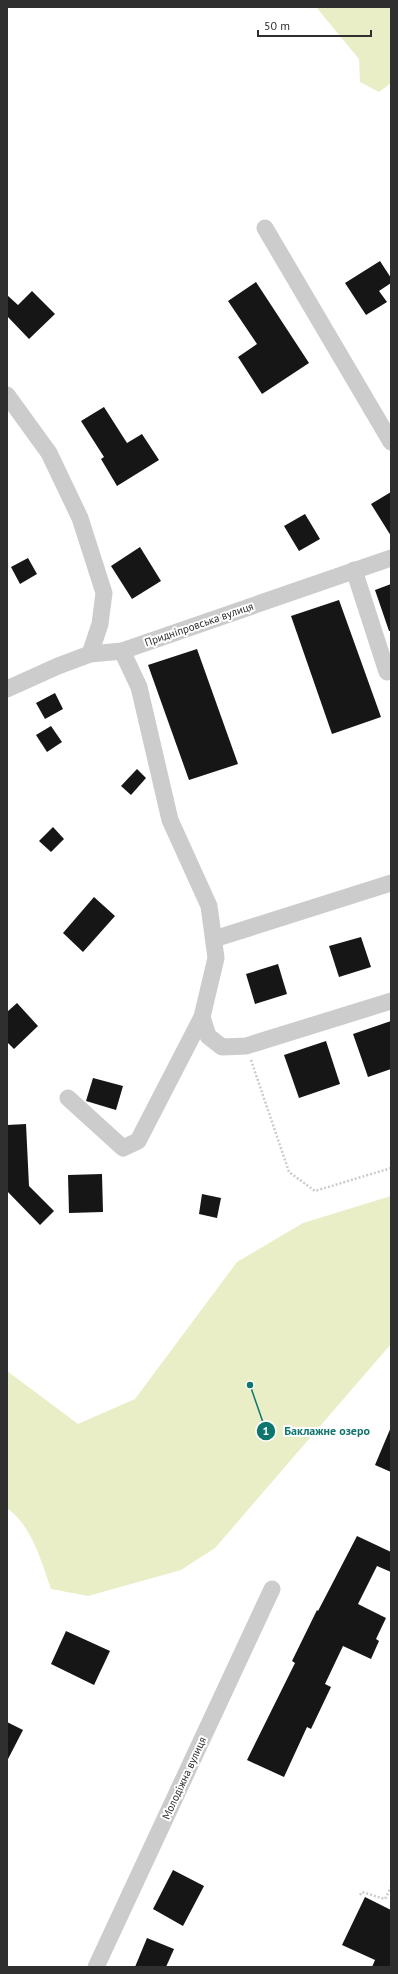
<svg xmlns="http://www.w3.org/2000/svg" width="398" height="1974" viewBox="0 0 398 1974" font-family="'PT Sans',sans-serif">
<style>
.water{fill:#e9eec6}
.building{fill:#161616}
.lines{fill:none;stroke-linecap:round;stroke-linejoin:round}
.path{stroke:#ccc;stroke-width:2.5;stroke-dasharray:2 2;stroke-linecap:butt}
.minor{stroke:#ccc;stroke-width:17}
.labels{text-anchor:middle;dominant-baseline:central;stroke-width:4;stroke-linejoin:round;paint-order:stroke}
.street-label{font-size:11px;fill:#2f2f2f;stroke:#fff}
.leader{fill:none;stroke:#0f766e;stroke-width:1.5}
.callout-dot{fill:#0f766e;stroke:#fff;stroke-width:1.5}
.mark-label{font-size:12px;text-anchor:middle;font-weight:bold;fill:#fff}
.callout-label{font-size:12px;text-anchor:middle;font-weight:bold;fill:#0f766e;stroke:#fff;stroke-width:4;stroke-linejoin:round;paint-order:stroke}
</style>
<rect width="100%" height="100%" fill="#fff"/>
<g class="water">
<polygon points="316,7 391,7 391,83 379,92 360,82 359,59"/>
<path d="M391 1196V1344L215 1548 181 1570 88 1596 51 1589C41 1561 32 1526 7 1508V1371L78 1424 135 1399 237 1262 303 1223Z"/>
</g>
<g class="building">
<polygon points="380,261 391,278 391,283 379,291 387,302 366,315 345,283"/>
<polygon points="256,282 309,363 262,394 238,357 257,344 228,301"/>
<polygon points="32,291 55,314 29,339 7,316 7,295 18,305"/>
<polygon points="104,407 127,443 142,434 159,460 117,486 101,459 104,457 81,421"/>
<polygon points="391,492 391,536 371,504"/>
<polygon points="305,514 320,539 299,551 284,526"/>
<polygon points="140,547 161,581 132,599 111,566"/>
<polygon points="28,558 37,574 20,584 11,567"/>
<polygon points="391,584 391,631 389,631 375,590"/>
<polygon points="339,600 381,717 332,734 291,616"/>
<polygon points="197,649 238,764 189,780 148,665"/>
<polygon points="55,693 63,709 45,719 36,703"/>
<polygon points="51,726 62,742 47,752 36,735"/>
<polygon points="137,769 146,778 131,795 121,786"/>
<polygon points="53,827 64,839 51,852 39,841"/>
<polygon points="94,897 115,916 83,952 63,933"/>
<polygon points="361,937 371,967 339,977 329,946"/>
<polygon points="278,964 287,994 255,1004 246,974"/>
<polygon points="17,1003 38,1026 14,1049 7,1042 7,1012"/>
<polygon points="391,1021 391,1069 368,1077 353,1034"/>
<polygon points="326,1041 340,1084 299,1098 284,1055"/>
<polygon points="93,1078 123,1086 116,1110 86,1101"/>
<polygon points="26,1124 29,1186 54,1211 40,1225 7,1191 7,1125"/>
<polygon points="102,1174 103,1212 69,1213 68,1175"/>
<polygon points="202,1194 221,1198 217,1218 199,1214"/>
<polygon points="391,1427 391,1472 375,1465"/>
<polygon points="357,1536 391,1552 391,1572 377,1566 358,1604 386,1618 376,1639 379,1641 371,1659 343,1646 325,1684 331,1687 311,1729 307,1727 284,1777 247,1760 295,1663 292,1661 317,1610 318,1611"/>
<polygon points="66,1631 110,1651 94,1685 51,1664"/>
<polygon points="7,1722 23,1730 7,1761"/>
<polygon points="173,1870 204,1886 183,1926 153,1909"/>
<polygon points="365,1897 391,1910 391,1967 372,1967 375,1960 342,1945"/>
<polygon points="147,1938 174,1949 166,1967 135,1967"/>
</g>
<g class="lines">
<g class="path">
<polyline points="251,1060 289,1172 315,1191 391,1168"/>
<polyline points="360,1895 362,1892 385,1899 391,1887"/>
</g>
<g class="minor">
<polyline points="265,228 391,442"/>
<polyline points="7,395 49,453 80,518 104,593 100,624 90,654"/>
<polyline points="354,570 387,672"/>
<polyline points="122,651 139,687 170,820 209,906 216,958 202,1017 208,1036 222,1047 246,1046 391,1001"/>
<polyline points="7,689 58,666 90,654 122,651 391,558"/>
<polyline points="214,939 391,883"/>
<polyline points="68,1098 123,1148 138,1141 202,1017"/>
<polyline points="96,1967 272,1589"/>
</g>
</g>
<g class="labels">
<g class="street-label">
<text transform="translate(199 624) rotate(-19)">Придніпровська вулиця</text>
<text transform="translate(184 1778) rotate(-65)">Молодіжна вулиця</text>
</g>
</g>
<path class="leader" d="M250 1385L266 1431"/>
<g class="callout-dot">
<circle cx="250" cy="1385" r="4"/>
<circle cx="266" cy="1431" r="10"/>
</g>
<g class="mark-label">
<text x="266" y="1435">1</text>
</g>
<g class="callout-label">
<text x="327" y="1435">Баклажне озеро</text>
</g>
<rect width="398" height="1974" fill="none" stroke="#2f2f2f" stroke-width="16"/>
<path d="M258 30v6h113v-6" fill="none" stroke="#2f2f2f" stroke-width="2"/>
<text x="264" y="30" font-size="12" fill="#2f2f2f" stroke="#ffffff" stroke-width="3" paint-order="stroke">50 m</text>
</svg>
